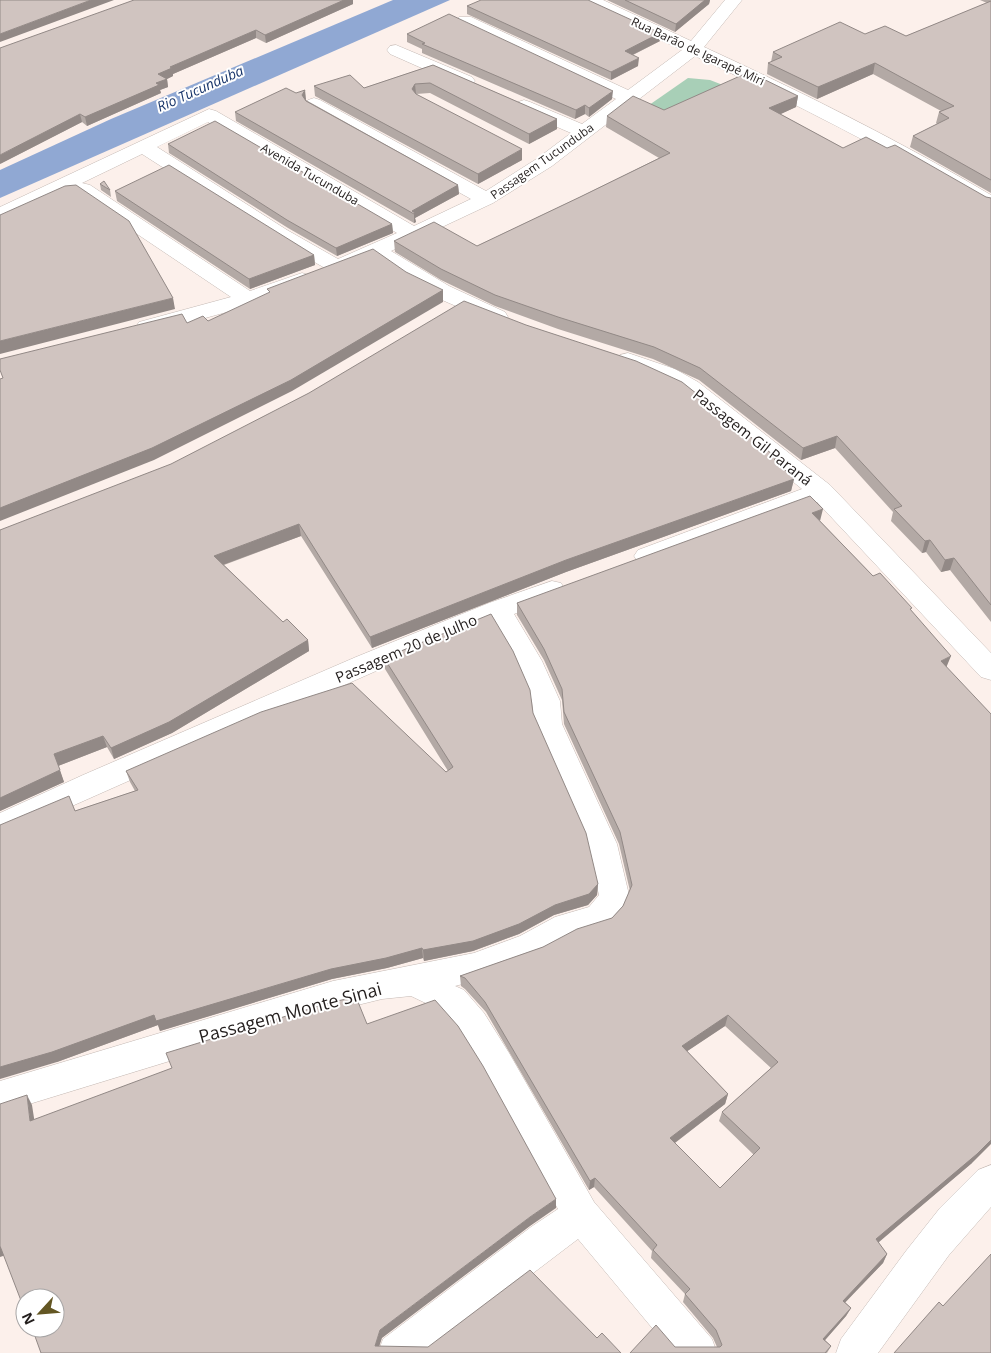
<svg xmlns="http://www.w3.org/2000/svg" width="991" height="1353" viewBox="0 0 991 1353" font-family="'Open Sans',sans-serif">
<style>
.green{fill:#a8cfb7}
.water{fill:#90a8d3}
.lines{fill:none;stroke-linecap:round;stroke-linejoin:round}
.minor-casing{stroke:#c4b9b4;stroke-width:1}
.minor{fill:#fff;fill-rule:evenodd}
.wall{fill:#b3a9a5;fill-rule:evenodd}
.shaded-wall{fill:#928986}
.building{fill:#d0c4c0;stroke:#928986;fill-rule:evenodd}
.labels{text-anchor:middle;dominant-baseline:central;stroke-width:4;stroke-linejoin:round;paint-order:stroke}
.far-street-label{font-size:12px;fill:#231e1d;stroke:#fff}
.far-water-label{font-size:14px;font-style:italic;fill:#19366b;stroke:#fff}
.street-label{font-size:15px;fill:#231e1d;stroke:#fff}
.near-street-label{font-size:18px;fill:#231e1d;stroke:#fff}
</style>
<rect width="100%" height="100%" fill="#fcf0eb"/>
<polygon class="green" points="688,78 710,80 728,87 641,131 629,119"/>
<polygon class="water" points="393,0 450,0 0,198 0,170 111,119"/>
<g class="lines">
<defs>
<g id="minor">
<path d="M582 0H603L691 41 725 0H742L704 47C802 92 898 140 991 195V209L984 207C890 152 794 103 695 56L552 166 493 203 391 251 449 286 505 312 508 317 505 322 497 324 433 296 374 259C360 265 345 275 330 271L273 238 142 154 82 183 90 185 250 291 302 273 309 275 313 279 309 283 256 304 147 334 139 332 136 327 139 322 231 297 79 195 56 196 0 221V207L209 109 216 111 414 226 471 199 308 108 305 104 308 100 314 98 320 100 486 191 538 158 571 133 518 110 515 106 518 102 524 100 530 102 582 124 616 99 459 25 456 21 459 17H471L628 90 682 50 584 4ZM208 122 397 233 338 259 287 230 157 147Z"/>
<polygon points="396,45 472,77 475,81 472,85 466,86 460,85 390,54 387,50 390,46"/>
<polygon points="628,353 675,369 698,382 830,485 991,653 991,680 981,677 817,502 656,562 647,565 638,562 634,556 638,550 802,489 682,392 659,379 620,365 617,360 620,355"/>
<polygon points="552,581 561,583 565,590 561,597 514,614 542,661 560,701 562,724 617,844 629,895 620,916 610,927 575,938 542,956 474,981 455,986 464,990 484,1013 509,1053 594,1202 712,1339 717,1353 673,1353 578,1239 428,1353 378,1353 383,1339 531,1227 558,1209 485,1075 460,1035 440,1010 411,996 382,999 333,1011 0,1113 0,1081 333,981 474,953 520,936 555,917 589,907 599,895 587,844 534,724 532,701 515,662 492,623 376,671 0,838 0,813 83,775 356,657 489,603"/>
<polygon points="991,1165 991,1207 949,1255 878,1353 836,1353 841,1339 906,1251 940,1208 978,1170"/>
</g>
</defs>
<use href="#minor" class="minor-casing"/>
<use href="#minor" class="minor"/>
</g>
<g class="wall">
<polygon points="134,0 353,0 353,4 266,43 256,38 173,74 173,76 167,79 168,87 160,90 161,93 87,126 82,122 0,164"/>
<polygon points="607,0 710,0 709,4 675,32"/>
<polygon points="980,0 991,0 991,193 910,147 913,136 937,124 936,123 939,112 941,111 873,74 817,99 767,74 768,63 771,62 773,52 865,34 906,36 987,3"/>
<polygon points="467,6 660,41 633,55 638,66 611,80 467,14"/>
<polygon points="407,34 612,99 589,117 585,114 575,119 422,53 422,49 407,42"/>
<polygon points="433,65 557,119 557,129 529,144 430,93 416,94 522,160 478,184 315,96 314,86 364,88"/>
<polygon points="296,93 306,99 306,100 458,185 459,194 415,218 416,222 414,223 236,121 235,112"/>
<polygon points="798,96 796,107 780,114 843,148 887,148 986,197 991,198 991,622 950,570 941,572 926,552 922,553 891,521 893,512 835,448 801,460 699,380 653,359 558,329 495,306 441,280 395,252 394,241 477,246 580,197 659,158 606,127 607,116"/>
<polygon points="168,144 392,224 393,233 337,256 288,228 169,153"/>
<polygon points="100,184 110,190 111,197 101,190"/>
<polygon points="115,191 314,255 315,265 250,289 117,201"/>
<polygon points="776,461 794,479 791,491 566,572 372,648 301,536 224,565 283,622 308,640 309,651 172,733 114,759 107,747 58,766 64,782 0,811 0,530"/>
<path d="M820 521 873 576 911 611 947 667 972 1163 878 1242 887 1254 883 1263 845 1302 851 1308 846 1316 825 1340 831 1346 827 1353H630L675 1347H717L713 1338 683 1302 685 1294 651 1258 652 1251 594 1187 589 1190 486 1012 465 989 461 986 460 976 543 947 612 918 623 906 630 891 619 844 564 724 562 700 544 660 517 615V603ZM725 1026 771 1068 722 1112 719 1121 754 1155 720 1188 675 1143 725 1104 728 1094 687 1051Z"/>
<polygon points="384,658 533,713 598,884 597,895 588,905 554,915 519,934 473,951 424,961 423,958 387,968 332,979 160,1031 158,1025 57,1062 75,811 135,791 130,782 126,771 446,772 448,771 385,669"/>
</g>
<g class="shaded-wall">
<polygon points="91,0 114,0 0,42 0,34"/>
<polygon points="344,0 353,0 353,4 266,43 265,35"/>
<polygon points="704,0 710,0 709,4 675,32 676,24"/>
<polygon points="256,30 256,38 173,74 173,76 167,79 168,87 160,90 161,93 87,126 85,117 156,83 158,74 170,67"/>
<polygon points="660,33 660,41 624,59 625,51"/>
<polygon points="639,58 638,66 611,80 611,72"/>
<polygon points="875,63 873,74 817,99 818,87"/>
<polygon points="415,84 416,94 412,89"/>
<polygon points="305,90 306,99 303,104 302,95"/>
<polygon points="613,91 612,99 589,117 589,108"/>
<polygon points="798,96 796,107 768,120 769,108"/>
<polygon points="585,105 585,114 575,119 576,110"/>
<polygon points="80,114 82,122 0,164 0,155"/>
<polygon points="557,119 557,129 529,144 529,134"/>
<polygon points="522,149 522,160 478,184 478,174"/>
<polygon points="458,185 459,194 415,218 416,222 414,223 414,214 412,211"/>
<polygon points="392,224 393,233 337,256 336,248"/>
<polygon points="314,255 315,265 250,289 249,279"/>
<polygon points="443,290 443,302 292,391 154,460 0,521 0,508"/>
<polygon points="173,298 175,309 0,354 0,341"/>
<polygon points="837,436 835,448 801,460 803,448"/>
<polygon points="794,479 791,491 566,572 372,648 370,637 566,560"/>
<polygon points="823,509 820,521 812,513"/>
<polygon points="299,524 301,536 217,567 214,556"/>
<polygon points="930,540 926,552 922,553 925,541"/>
<polygon points="954,558 950,570 941,572 945,560"/>
<polygon points="308,640 309,651 172,733 114,759 111,748"/>
<polygon points="951,656 946,668 941,661"/>
<polygon points="103,736 107,747 58,766 54,754"/>
<polygon points="60,770 64,782 0,811 0,798"/>
<polygon points="598,884 597,895 588,905 554,915 519,934 473,951 424,961 423,950 555,905"/>
<polygon points="422,948 423,958 387,968 332,979 160,1031 158,1025 57,1062 0,1079 0,1067 154,1015 331,969"/>
<polygon points="728,1015 725,1026 680,1056 682,1046"/>
<polygon points="728,1094 725,1104 668,1148 670,1138"/>
<polygon points="27,1095 32,1105 36,1131 30,1121"/>
<polygon points="991,1140 991,1144 972,1163 872,1248 876,1239"/>
<polygon points="595,1178 594,1187 589,1190 590,1181"/>
<polygon points="556,1199 556,1208 530,1226 382,1338 377,1353 375,1346 380,1330 530,1217"/>
<polygon points="0,1246 6,1255 0,1257"/>
<polygon points="887,1254 883,1263 839,1309 843,1301"/>
<polygon points="851,1308 846,1316 819,1347 823,1339"/>
</g>
<g class="building">
<polygon points="0,0 91,0 0,34"/>
<polygon points="134,0 344,0 265,35 256,30 170,67 172,68 158,74 167,79 156,83 159,85 85,117 80,114 0,155 0,48"/>
<polygon points="481,0 588,0 660,33 625,51 639,58 611,72 467,6"/>
<polygon points="625,0 705,0 676,24"/>
<polygon points="991,1 991,180 913,136 949,118 939,112 954,106 875,63 818,87 768,63 782,57 773,52 840,22 865,34 885,26 906,36"/>
<polygon points="449,14 613,91 589,108 585,105 576,110 422,44 425,43 407,34"/>
<polygon points="433,65 557,119 529,134 430,83 415,84 412,89 416,94 522,149 478,174 314,86 350,75 364,88"/>
<polygon points="749,72 798,96 769,108 843,148 866,137 887,148 895,145 986,197 991,198 991,605 954,558 945,560 930,540 925,541 894,509 902,506 837,436 803,448 700,368 654,347 558,317 495,295 441,269 394,241 434,222 477,246 580,197 670,153 607,116 633,96 664,110"/>
<polygon points="286,88 296,93 305,90 302,95 306,101 458,185 412,211 415,213 414,214 235,112"/>
<polygon points="215,121 392,224 336,248 287,220 168,144"/>
<polygon points="169,165 314,255 249,279 115,191"/>
<polygon points="104,181 110,190 100,184"/>
<polygon points="76,185 129,221 173,298 0,341 0,215 65,186"/>
<polygon points="373,249 406,272 443,290 291,380 152,448 0,508 0,379 3,378 0,370 0,359 182,314 187,323 203,316 208,321 270,292 267,289"/>
<polygon points="464,301 526,325 636,361 682,382 777,458 774,459 794,479 566,560 370,637 299,524 214,556 283,622 287,619 308,640 169,722 111,748 103,736 54,754 60,770 0,798 0,530 171,464 309,393"/>
<path d="M810 496 823 509 812 513 873 576 880 573 912 608 910 609 951 656 941 661 991 714V1140L977 1154 876 1239 887 1254 843 1301 851 1308 823 1339 831 1346 825 1353H630L656 1325 675 1347H720L722 1345 716 1330 685 1294 690 1289 653 1250 657 1245 595 1178 590 1181 485 1002 465 978 460 976 543 947 577 929 612 918 623 906 632 885 620 832 564 712 562 689 544 649 517 603ZM728 1015 778 1062 722 1112 760 1148 720 1188 670 1138 728 1094 682 1046Z"/>
<polygon points="491,614 513,651 530,690 533,713 586,833 598,884 589,894 555,905 519,924 473,941 423,950 422,948 386,958 331,969 156,1021 154,1015 52,1052 0,1067 0,825 69,796 75,811 138,790 126,771 261,712 352,683 446,772 453,767 384,658"/>
<polygon points="356,997 367,1024 435,1000 458,1026 483,1066 556,1199 530,1217 380,1330 375,1346 428,1347 530,1270 597,1338 602,1333 621,1353 41,1353 32,1328 55,1328 55,1298 25,1298 25,1311 0,1246 0,1104 27,1095 30,1121 172,1068 166,1053 332,1002"/>
<polygon points="991,1254 991,1353 894,1353 939,1302 943,1306"/>
</g>
<g class="labels">
<g class="far-street-label">
<text transform="translate(698 51) rotate(25)">Rua Barão de Igarapé Miri</text>
<text transform="translate(542 161) rotate(-35)">Passagem Tucunduba</text>
<text transform="translate(310 174) rotate(30)">Avenida Tucunduba</text>
</g>
<g class="far-water-label">
<text transform="translate(200 88) rotate(-24)">Rio Tucunduba</text>
</g>
<g class="street-label">
<text transform="translate(753 437) rotate(38)">Passagem Gil Paraná</text>
<text transform="translate(406 648) rotate(-23)">Passagem 20 de Julho</text>
</g>
<g class="near-street-label">
<text transform="translate(290 1012) rotate(-15)">Passagem Monte Sinai</text>
</g>
</g>
<g transform="translate(40 1313) rotate(244)"><circle r="24" fill="#ffffff" stroke="#a7a5a5"/>
<path d="M0-4L9 19L0 12L-9 19Z" fill="#635623"/>
<text y="-8" font-size="14" font-weight="bold" text-anchor="middle" fill="#231e1d">N</text>
</g>
</svg>
